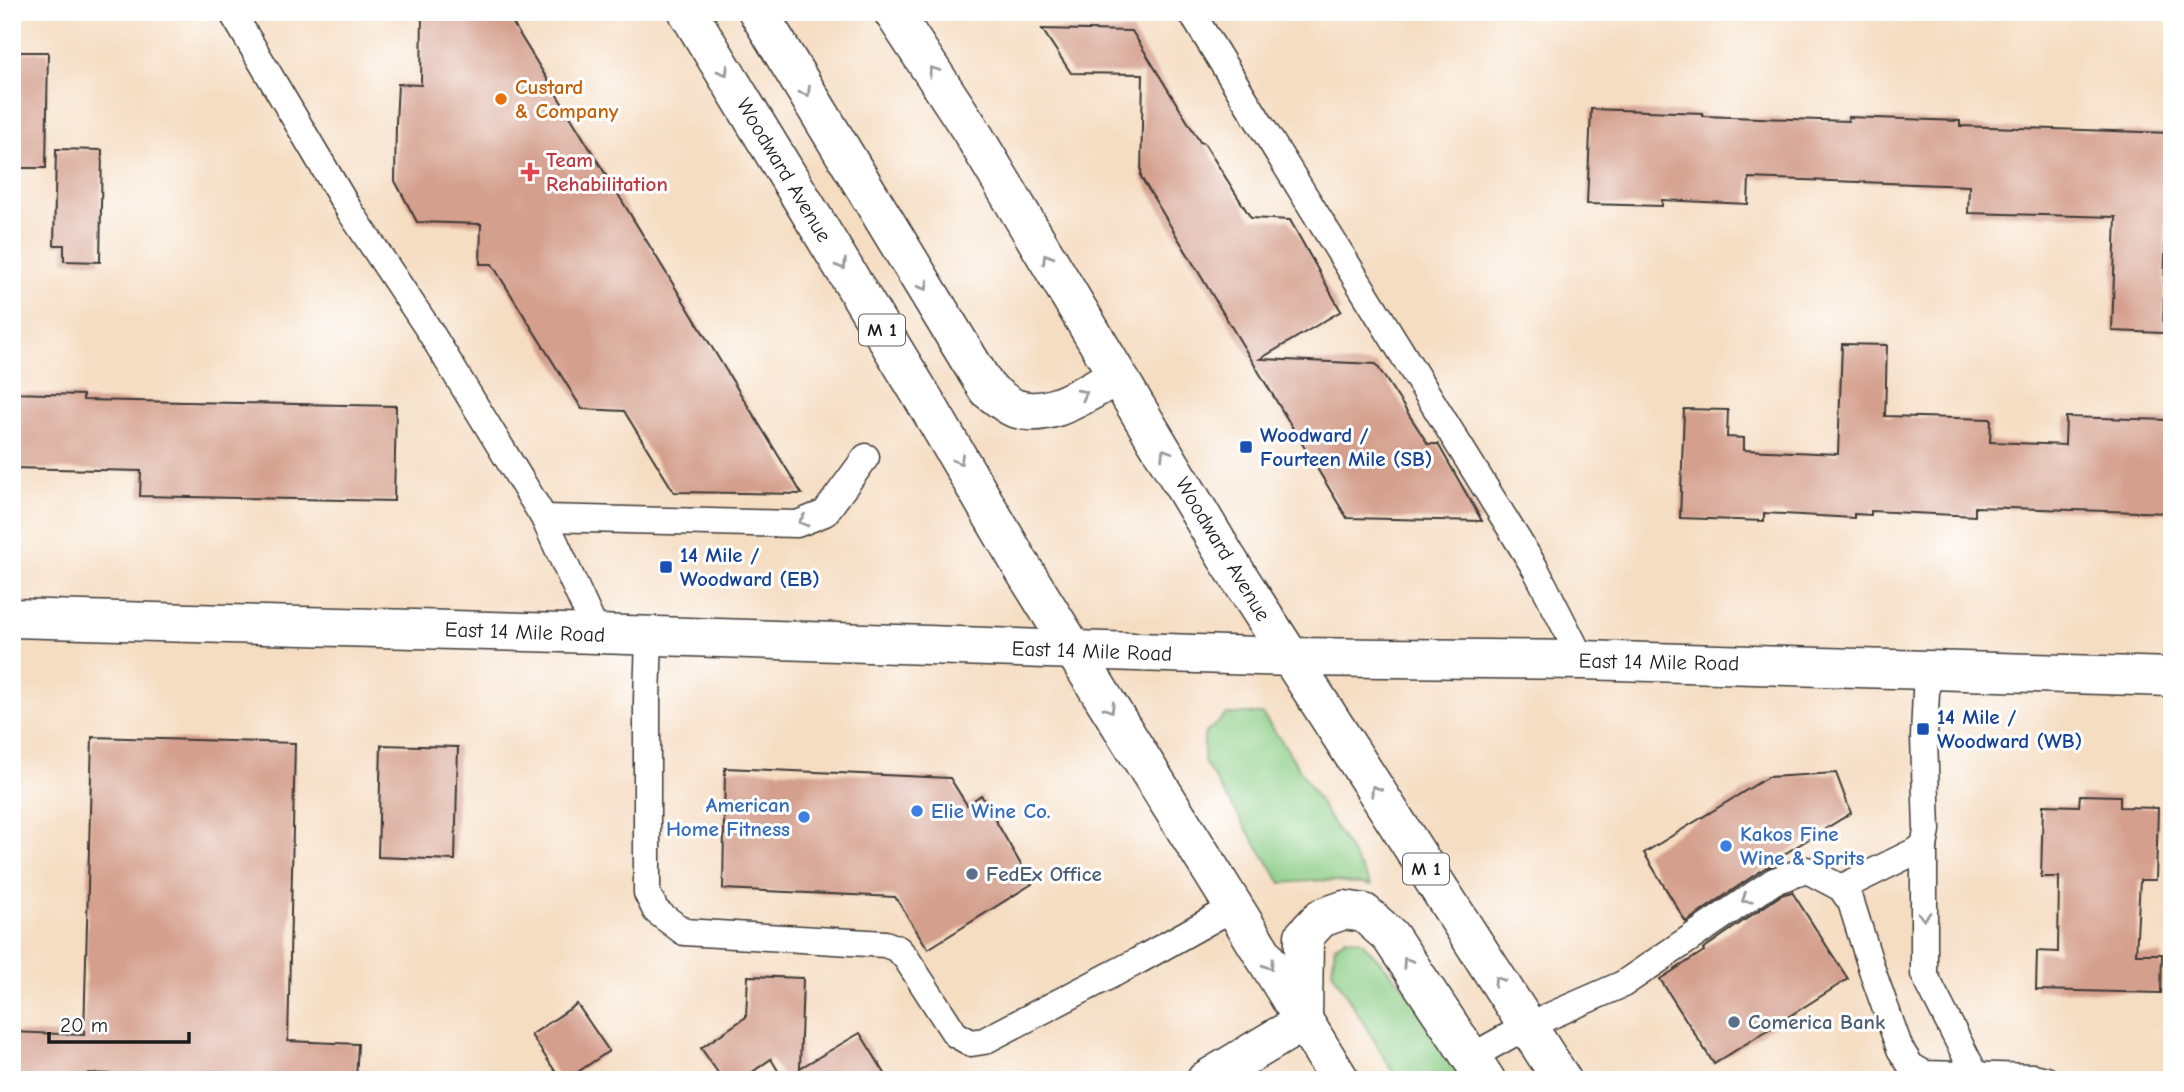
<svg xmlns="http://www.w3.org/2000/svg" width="2184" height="1092" viewBox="0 0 2184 1092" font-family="'Comic Neue',sans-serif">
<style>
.green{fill:#8acc84;stroke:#537450;stroke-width:2}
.building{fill:#d49f8c}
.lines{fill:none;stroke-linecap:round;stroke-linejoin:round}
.service-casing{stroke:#3d3935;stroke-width:29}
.minor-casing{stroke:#3d3935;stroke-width:41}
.secondary-casing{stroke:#3d3935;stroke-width:41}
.primary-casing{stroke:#3d3935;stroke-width:41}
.service{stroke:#fff;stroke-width:26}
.minor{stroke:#fff;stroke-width:38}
.secondary{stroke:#fff;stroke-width:38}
.primary{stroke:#fff;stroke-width:38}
.oneway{stroke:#999}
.food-dot{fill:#e8710a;stroke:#fff;stroke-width:2.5}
.health-dot{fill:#e0444e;stroke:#fff;stroke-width:2.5}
.transit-dot{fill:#1a4fb4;stroke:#fff;stroke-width:2.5}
.shop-dot{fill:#3f7fe0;stroke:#fff;stroke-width:2.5}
.service-dot{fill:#5c6f8a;stroke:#fff;stroke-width:2.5}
.labels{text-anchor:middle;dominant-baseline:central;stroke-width:6;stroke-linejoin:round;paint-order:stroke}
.shield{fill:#fff;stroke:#606060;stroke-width:2}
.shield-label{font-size:19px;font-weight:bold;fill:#1c1c1c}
.food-label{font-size:21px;font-weight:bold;fill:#c56008;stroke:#fff;text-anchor:start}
.health-label{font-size:21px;font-weight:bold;fill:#be3a42;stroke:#fff;text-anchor:start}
.street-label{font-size:21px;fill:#1c1c1c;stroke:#fff}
.transit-label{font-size:21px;font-weight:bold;fill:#164399;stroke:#fff;text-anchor:start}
.shop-label{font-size:21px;font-weight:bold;fill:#366cbe;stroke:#fff;text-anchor:start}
.service-label{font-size:21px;font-weight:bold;fill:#4e5e75;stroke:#fff;text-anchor:start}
</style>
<rect width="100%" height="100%" fill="#fff"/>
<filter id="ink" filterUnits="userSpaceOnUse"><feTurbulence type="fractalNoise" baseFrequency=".0143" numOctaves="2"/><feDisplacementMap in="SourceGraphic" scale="14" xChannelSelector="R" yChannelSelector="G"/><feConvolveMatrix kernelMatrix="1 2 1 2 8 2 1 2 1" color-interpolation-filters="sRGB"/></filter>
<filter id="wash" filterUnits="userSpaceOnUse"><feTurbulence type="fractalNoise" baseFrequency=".00686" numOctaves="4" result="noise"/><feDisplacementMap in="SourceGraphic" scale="28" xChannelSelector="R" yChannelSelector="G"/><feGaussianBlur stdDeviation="1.57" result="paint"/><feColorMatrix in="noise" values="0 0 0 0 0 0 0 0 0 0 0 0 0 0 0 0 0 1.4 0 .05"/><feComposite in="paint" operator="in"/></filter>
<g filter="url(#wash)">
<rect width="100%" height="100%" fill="#f5ddc2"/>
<g class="green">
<polygon points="1227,714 1262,714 1285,746 1371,885 1326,880 1281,883 1204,762 1204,735"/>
<polygon points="1346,938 1361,941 1408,991 1462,1080 1398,1080 1332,971 1335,946"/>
</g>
<g id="blocks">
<g class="building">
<polygon points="422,12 506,12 802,494 674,492 624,411 582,409 492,264 480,264 481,224 417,222 395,181 396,123 398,84 421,85"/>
<polygon points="1042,29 1132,31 1200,142 1204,143 1251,218 1290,220 1341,311 1260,359 1376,364 1428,444 1438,444 1482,521 1347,518 1141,177 1143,74 1071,73"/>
<polygon points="12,52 48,52 46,168 12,168"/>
<polygon points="1591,109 1703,113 1703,116 1848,121 1848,117 1960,121 1960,126 2172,133 2172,220 2166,219 2163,333 2112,331 2116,217 1968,213 1969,186 1749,178 1748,204 1662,200 1662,206 1587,204"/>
<polygon points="56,149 102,150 100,262 64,261 64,245 54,245"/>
<polygon points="1842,344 1887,345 1885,416 1991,419 1990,442 2065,445 2066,417 2169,420 2168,447 2172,447 2172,513 1975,507 1975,516 1871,511 1871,515 1854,514 1854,518 1764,513 1764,521 1680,518 1684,409 1728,410 1727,437 1744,438 1744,450 1838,454"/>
<polygon points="12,393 83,395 83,400 396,406 394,501 140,496 141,471 12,468"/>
<polygon points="92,737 295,743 288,1041 358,1044 356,1080 266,1080 88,1073 88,1080 12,1080 12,1032 84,1035"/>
<polygon points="381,745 458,747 455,860 378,857"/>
<polygon points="725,768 950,778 967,805 981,795 1032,884 928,949 895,897 723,889"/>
<polygon points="1836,773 1851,813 1773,861 1775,864 1765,868 1686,922 1644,853 1768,777"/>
<polygon points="2080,795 2120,796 2120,807 2158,808 2156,880 2140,880 2136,954 2162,954 2161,993 2036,990 2037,951 2058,952 2059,877 2041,877 2043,805 2079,806"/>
<polygon points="1792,892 1848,979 1714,1064 1660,979 1704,951 1703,949 1781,895"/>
<polygon points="748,976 803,978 800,1068 860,1033 889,1080 781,1080 783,1079 771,1059 741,1080 723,1080 701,1048 746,1017"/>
<polygon points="577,1004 609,1051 566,1080 561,1080 531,1035"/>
</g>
</g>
</g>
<g filter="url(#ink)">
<use href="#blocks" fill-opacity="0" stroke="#3d3935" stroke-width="2"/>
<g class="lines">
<defs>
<g id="service">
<polyline points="232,12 349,210 429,330 544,518 597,634"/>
<polyline points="1191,12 1535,568 1582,660"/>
<polyline points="544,518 797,524 825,513 866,457"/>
<polyline points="649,636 647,700 647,893 656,911 684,932 885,944 898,949 906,958 955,1034 971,1043 984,1041 1136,962 1234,907"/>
<polyline points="1924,847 1924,974 1976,1076"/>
<polyline points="1841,888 1924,847 1927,830 1924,737 1927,669"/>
<polyline points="1471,1057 1527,1026 1623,984 1774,881 1807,870 1841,888 1851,902 1874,976 1900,1049 1911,1066 1925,1074 2033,1077 2046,1080"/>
</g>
<polyline id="minor" points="1206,1080 1303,1022"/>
<polyline id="secondary" points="12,618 597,634 1290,657 1582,660 2172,677"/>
<g id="primary">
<polyline points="688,12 932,413 1025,572 1234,907 1340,1080"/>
<path d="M758 12 987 389C995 395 1005 404 1014 408 1050 421 1086 392 1117 376"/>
<polyline points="893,12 970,129 1226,557 1562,1080"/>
<polyline points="1303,1021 1304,936 1321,918 1344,910 1364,913 1390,936 1486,1080"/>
</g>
</defs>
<use href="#service" class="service-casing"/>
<use href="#minor" class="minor-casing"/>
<use href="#secondary" class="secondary-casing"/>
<use href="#primary" class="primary-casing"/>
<use href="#service" class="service"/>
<use href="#minor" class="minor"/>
<use href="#secondary" class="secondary"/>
<use href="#primary" class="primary"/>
</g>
<defs><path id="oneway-chevron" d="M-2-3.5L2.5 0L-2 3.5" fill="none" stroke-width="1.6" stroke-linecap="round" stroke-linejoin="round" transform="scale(1.75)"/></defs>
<g class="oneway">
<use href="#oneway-chevron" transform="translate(724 71) rotate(59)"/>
<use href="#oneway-chevron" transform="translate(933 71) rotate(-124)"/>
<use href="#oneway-chevron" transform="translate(806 92) rotate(59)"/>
<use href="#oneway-chevron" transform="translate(1047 258) rotate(-121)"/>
<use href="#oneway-chevron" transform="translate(842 265) rotate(59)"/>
<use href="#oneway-chevron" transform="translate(924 286) rotate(59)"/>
<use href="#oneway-chevron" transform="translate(1083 394) rotate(-28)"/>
<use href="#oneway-chevron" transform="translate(1165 453) rotate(-122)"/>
<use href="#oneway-chevron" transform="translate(959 460) rotate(60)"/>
<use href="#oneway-chevron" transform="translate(803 521) rotate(163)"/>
<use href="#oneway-chevron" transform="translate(1110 708) rotate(58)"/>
<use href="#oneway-chevron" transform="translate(1375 790) rotate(-123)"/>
<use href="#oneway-chevron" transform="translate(1746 899) rotate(146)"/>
<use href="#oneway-chevron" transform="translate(1924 916) rotate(90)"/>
<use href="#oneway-chevron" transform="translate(1407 962) rotate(-124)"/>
<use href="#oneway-chevron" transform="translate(1269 965) rotate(59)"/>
<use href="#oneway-chevron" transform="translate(1498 981) rotate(-123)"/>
</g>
</g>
<circle class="food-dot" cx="501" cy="99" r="7"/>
<path class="health-dot" d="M526.5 161.5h7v7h7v7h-7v7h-7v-7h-7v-7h7z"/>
<g class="transit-dot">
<rect x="1239" y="440" width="14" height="14" rx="3.5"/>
<rect x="659" y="560" width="14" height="14" rx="3.5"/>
<rect x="1916" y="722" width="14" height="14" rx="3.5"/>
</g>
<g class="shop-dot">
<circle cx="917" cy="811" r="7"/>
<circle cx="804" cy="817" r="7"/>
<circle cx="1726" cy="846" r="7"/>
</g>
<g class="service-dot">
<circle cx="972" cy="874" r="7"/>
<circle cx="1734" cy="1022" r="7"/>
</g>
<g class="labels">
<g class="shield">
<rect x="859" y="314.5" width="46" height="31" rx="5"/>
<rect x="1403" y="853.5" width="46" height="31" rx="5"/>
</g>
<g class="shield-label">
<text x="882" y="330">M 1</text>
<text x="1426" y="869">M 1</text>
</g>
<g class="food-label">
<text x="515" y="87">Custard<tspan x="515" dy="24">&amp; Company</tspan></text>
</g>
<g class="health-label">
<text x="546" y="160">Team<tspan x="546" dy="24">Rehabilitation</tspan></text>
</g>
<g class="street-label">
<text transform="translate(784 170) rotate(59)">Woodward Avenue</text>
<text transform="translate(1223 549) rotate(59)">Woodward Avenue</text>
<text transform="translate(525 632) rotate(2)">East 14 Mile Road</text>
<text transform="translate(1092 651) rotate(2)">East 14 Mile Road</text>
<text transform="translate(1659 662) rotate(1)">East 14 Mile Road</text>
</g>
<g class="transit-label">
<text x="1260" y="435">Woodward /<tspan x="1260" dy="24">Fourteen Mile (SB)</tspan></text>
<text x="680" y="555">14 Mile /<tspan x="680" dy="24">Woodward (EB)</tspan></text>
<text x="1937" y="717">14 Mile /<tspan x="1937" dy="24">Woodward (WB)</tspan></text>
</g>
<g class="shop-label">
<text x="790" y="805" text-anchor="end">American<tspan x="790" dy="24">Home Fitness</tspan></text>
<text x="931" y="811">Elie Wine Co.</text>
<text x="1740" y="834">Kakos Fine<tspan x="1740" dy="24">Wine &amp; Sprits</tspan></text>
</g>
<g class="service-label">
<text x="986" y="874">FedEx Office</text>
<text x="1748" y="1022">Comerica Bank</text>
</g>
</g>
<rect width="2184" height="1092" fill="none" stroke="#fff" stroke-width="42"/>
<path d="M49 1032v10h140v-10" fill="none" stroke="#1c1c1c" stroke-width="3.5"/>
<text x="60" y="1032" font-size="21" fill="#1c1c1c" stroke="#ffffff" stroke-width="5" paint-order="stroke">20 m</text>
</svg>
